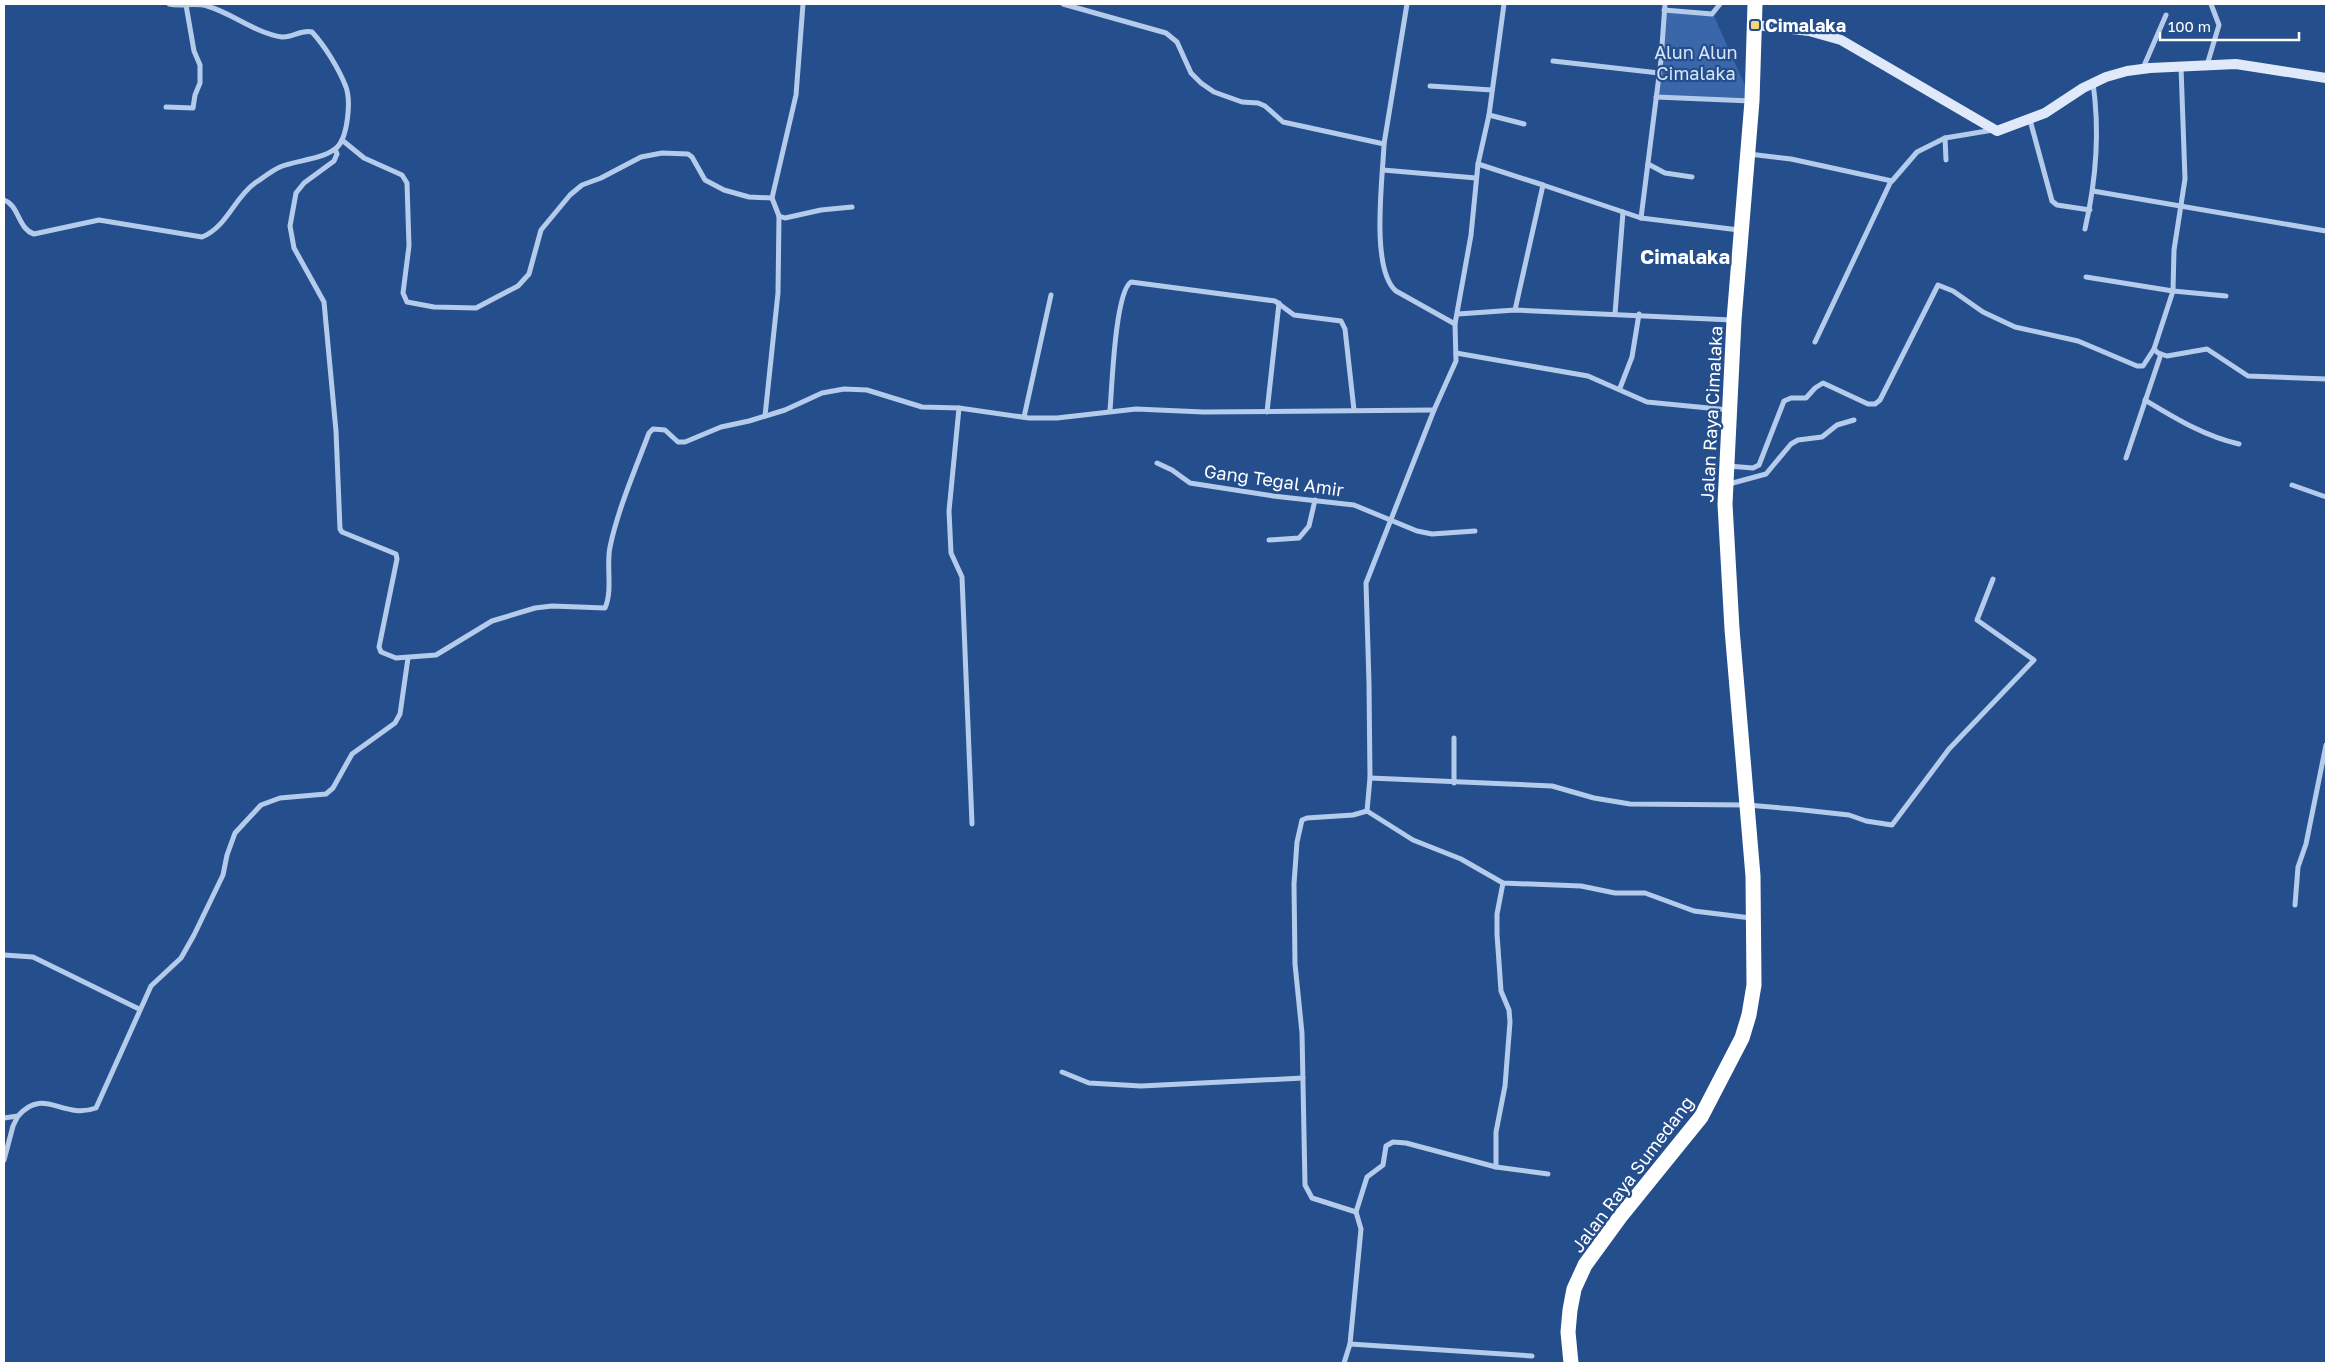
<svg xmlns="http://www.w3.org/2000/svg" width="2330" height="1367" viewBox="0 0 2330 1367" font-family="'Golos Text',sans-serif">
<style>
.green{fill:#3a67a9}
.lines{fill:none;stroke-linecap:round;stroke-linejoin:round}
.street{stroke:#b5cbeb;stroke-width:5}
.secondary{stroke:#dfe9f9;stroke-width:10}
.highway{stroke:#fff;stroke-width:15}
.poi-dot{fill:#f4d679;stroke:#254e8d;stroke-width:2}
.labels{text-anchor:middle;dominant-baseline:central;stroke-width:4.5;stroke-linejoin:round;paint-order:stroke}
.poi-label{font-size:18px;font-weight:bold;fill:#fff;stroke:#254e8d;text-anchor:start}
.park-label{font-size:18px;fill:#d9e6f8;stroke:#254e8d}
.street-label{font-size:18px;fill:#fff;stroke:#254e8d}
.quarter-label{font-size:20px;font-weight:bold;fill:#fff;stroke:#254e8d}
</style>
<rect width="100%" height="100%" fill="#254e8d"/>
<polygon class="green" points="1664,10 1713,14 1752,101 1656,97"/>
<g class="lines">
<g class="street">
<path d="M1063 4 1166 33 1177 42 1191 73 1201 83 1214 92 1242 102 1258 103 1265 106 1283 122 1384 144C1383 176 1370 269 1396 291L1455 324"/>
<polyline points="1664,10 1712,14 1720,4"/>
<polyline points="1553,61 1659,73"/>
<polyline points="2207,65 2219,25 2211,4"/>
<polyline points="2181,67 2185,179 2174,250 2173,291 2226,296"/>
<polyline points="2143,68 2166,15"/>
<polyline points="1430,86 1492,90"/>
<polyline points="1656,97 1751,101"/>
<polyline points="166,107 193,108 195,95 200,83 200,65 194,51 186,5"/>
<polyline points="1489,115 1524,124"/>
<polyline points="2030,120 2052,201 2057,205 2090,210"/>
<polyline points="1945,138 1993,130"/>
<polyline points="342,140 364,158 402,175 407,183 409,246 403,293 407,302 434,307 476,308 518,286 529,274 541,230 570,195 582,185 601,178 641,157 662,153 688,154 692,157 705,180 724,190 749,197 772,198 796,95 803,4"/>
<polyline points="1384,144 1407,4"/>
<path d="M335 149 337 154 334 161 304 183 296 193 290 226 294 248 324 302 336 431 340 529 342 532 396 554 397 559 379 647 381 652 396 658 436 655 492 621 535 608 552 606 605 608C613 590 606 566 610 547 618 509 635 470 649 433L653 429 665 430 678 442H685L721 427 749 421 785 410 822 393 844 389 867 390 922 407 959 408 1029 418H1057L1136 409 1203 412 1434 410"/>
<polyline points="1749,154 1791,159 1892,181 1917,152 1945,138 1946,160"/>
<polyline points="1478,164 1543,185"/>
<polyline points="1648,164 1665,173 1692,177"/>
<polyline points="1383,170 1476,178"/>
<polyline points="2093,191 2326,231"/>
<path d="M4 200C19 205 18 229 34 234L99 220 202 237C227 227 234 198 255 183 263 178 271 171 280 167 297 160 320 160 335 149 348 140 351 101 346 87 339 69 325 46 312 32 301 29 293 38 282 37 255 33 232 13 207 6 195 2 181 7 169 4"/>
<polyline points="779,216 785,218 821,210 852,207"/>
<polyline points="1641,218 1661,60 1665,4"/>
<path d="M2085 229C2096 181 2100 132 2093 83"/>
<polyline points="2086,277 2173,291 2154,349 2158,353 2167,356 2207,349 2248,376 2326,379"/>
<polyline points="1515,310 1543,185 1641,218 1739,230"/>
<polyline points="1458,314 1515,310 1732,320"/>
<polyline points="1615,314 1623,212"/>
<polyline points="1815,342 1891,181"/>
<polyline points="1456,353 1588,376 1647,402 1729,410"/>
<polyline points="1620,388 1632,357 1639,314"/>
<path d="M2145 400C2175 418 2204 436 2239 444"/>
<polyline points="959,408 949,511 951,553 962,577 972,824"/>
<path d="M1110 410C1112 388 1115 292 1131 282L1275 301 1294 315 1341 321 1345 329 1354 410"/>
<polyline points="1267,412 1279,303"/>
<polyline points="765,416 778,293 779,216 772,198"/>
<polyline points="1024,417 1051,295"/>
<polyline points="2126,458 2161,354"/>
<polyline points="1157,463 1172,470 1190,483 1273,496 1354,505 1417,531 1432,534 1475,531"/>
<polyline points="1728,466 1753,468 1759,465 1784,401 1791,398 1806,398 1815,388 1823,383 1868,404 1875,404 1880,400 1938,285 1953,291 1983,312 2015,327 2078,341 2137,366 2143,366 2154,349"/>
<polyline points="1729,484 1766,474 1791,444 1798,440 1822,437 1837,425 1854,420"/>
<polyline points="2292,485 2326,497"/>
<polyline points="1269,540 1299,538 1309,526 1315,500"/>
<polyline points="1370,778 1552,786 1594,798 1630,804 1747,805 1794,809 1849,815 1866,821 1892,825 1949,749 2034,660 1977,620 1993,579"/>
<polyline points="1454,783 1454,738"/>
<polyline points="1367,811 1370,778 1369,683 1366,583 1434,410 1456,361 1455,324 1471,235 1478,164 1489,115 1504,4"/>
<polyline points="1367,811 1413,840 1461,859 1503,883 1581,886 1615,893 1645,893 1694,911 1751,918"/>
<polyline points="2295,905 2298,867 2306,844 2326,745"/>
<polyline points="4,955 33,957 139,1009"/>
<polyline points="1062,1072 1089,1083 1141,1086 1303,1078"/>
<path d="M4 1118 18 1116C44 1086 62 1120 96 1108L151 986 181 958 194 935 223 875 227 855 235 833 261 805 280 798 326 794 333 788 352 754 395 723 400 714 408 658"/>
<polyline points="4,1160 13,1126 18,1116"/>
<polyline points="1496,1167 1496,1132 1505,1086 1510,1022 1509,1010 1501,991 1497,934 1497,914 1503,883"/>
<polyline points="1356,1212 1367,1177 1383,1165 1386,1146 1393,1142 1406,1143 1496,1167 1548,1174"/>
<polyline points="1350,1344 1532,1356"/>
<polyline points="1344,1363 1350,1344 1361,1229 1356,1212 1312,1198 1305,1185 1302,1033 1295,964 1294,884 1297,842 1302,820 1307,818 1353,815 1367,811"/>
</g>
<polyline class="secondary" points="1755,25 1809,31 1841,40 1997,131 2045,113 2083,88 2106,77 2127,71 2150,68 2236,64 2326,78"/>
<polyline class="highway" points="1571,1363 1568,1332 1570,1310 1574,1289 1585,1265 1620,1217 1701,1117 1742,1038 1749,1015 1754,985 1753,876 1732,629 1725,504 1734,320 1752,101 1755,4"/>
</g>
<rect class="poi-dot" x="1750" y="20" width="10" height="10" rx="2.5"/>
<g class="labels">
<g class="poi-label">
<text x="1765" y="25">Cimalaka</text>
</g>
<g class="park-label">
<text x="1696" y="52">Alun Alun<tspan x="1696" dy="21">Cimalaka</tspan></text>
</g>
<g class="street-label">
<text transform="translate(1711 414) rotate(-87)">Jalan Raya Cimalaka</text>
<text transform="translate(1274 480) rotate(8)">Gang Tegal Amir</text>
<text transform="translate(1632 1174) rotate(-53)">Jalan Raya Sumedang</text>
</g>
<g class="quarter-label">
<text x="1685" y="256">Cimalaka</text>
</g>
</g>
<rect width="2330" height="1367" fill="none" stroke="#ffffff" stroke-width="10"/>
<path d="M2160 32v8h139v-8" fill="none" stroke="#ffffff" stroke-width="2.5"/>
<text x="2168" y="32" font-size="15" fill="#ffffff" stroke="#254e8d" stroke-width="4" paint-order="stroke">100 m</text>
</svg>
